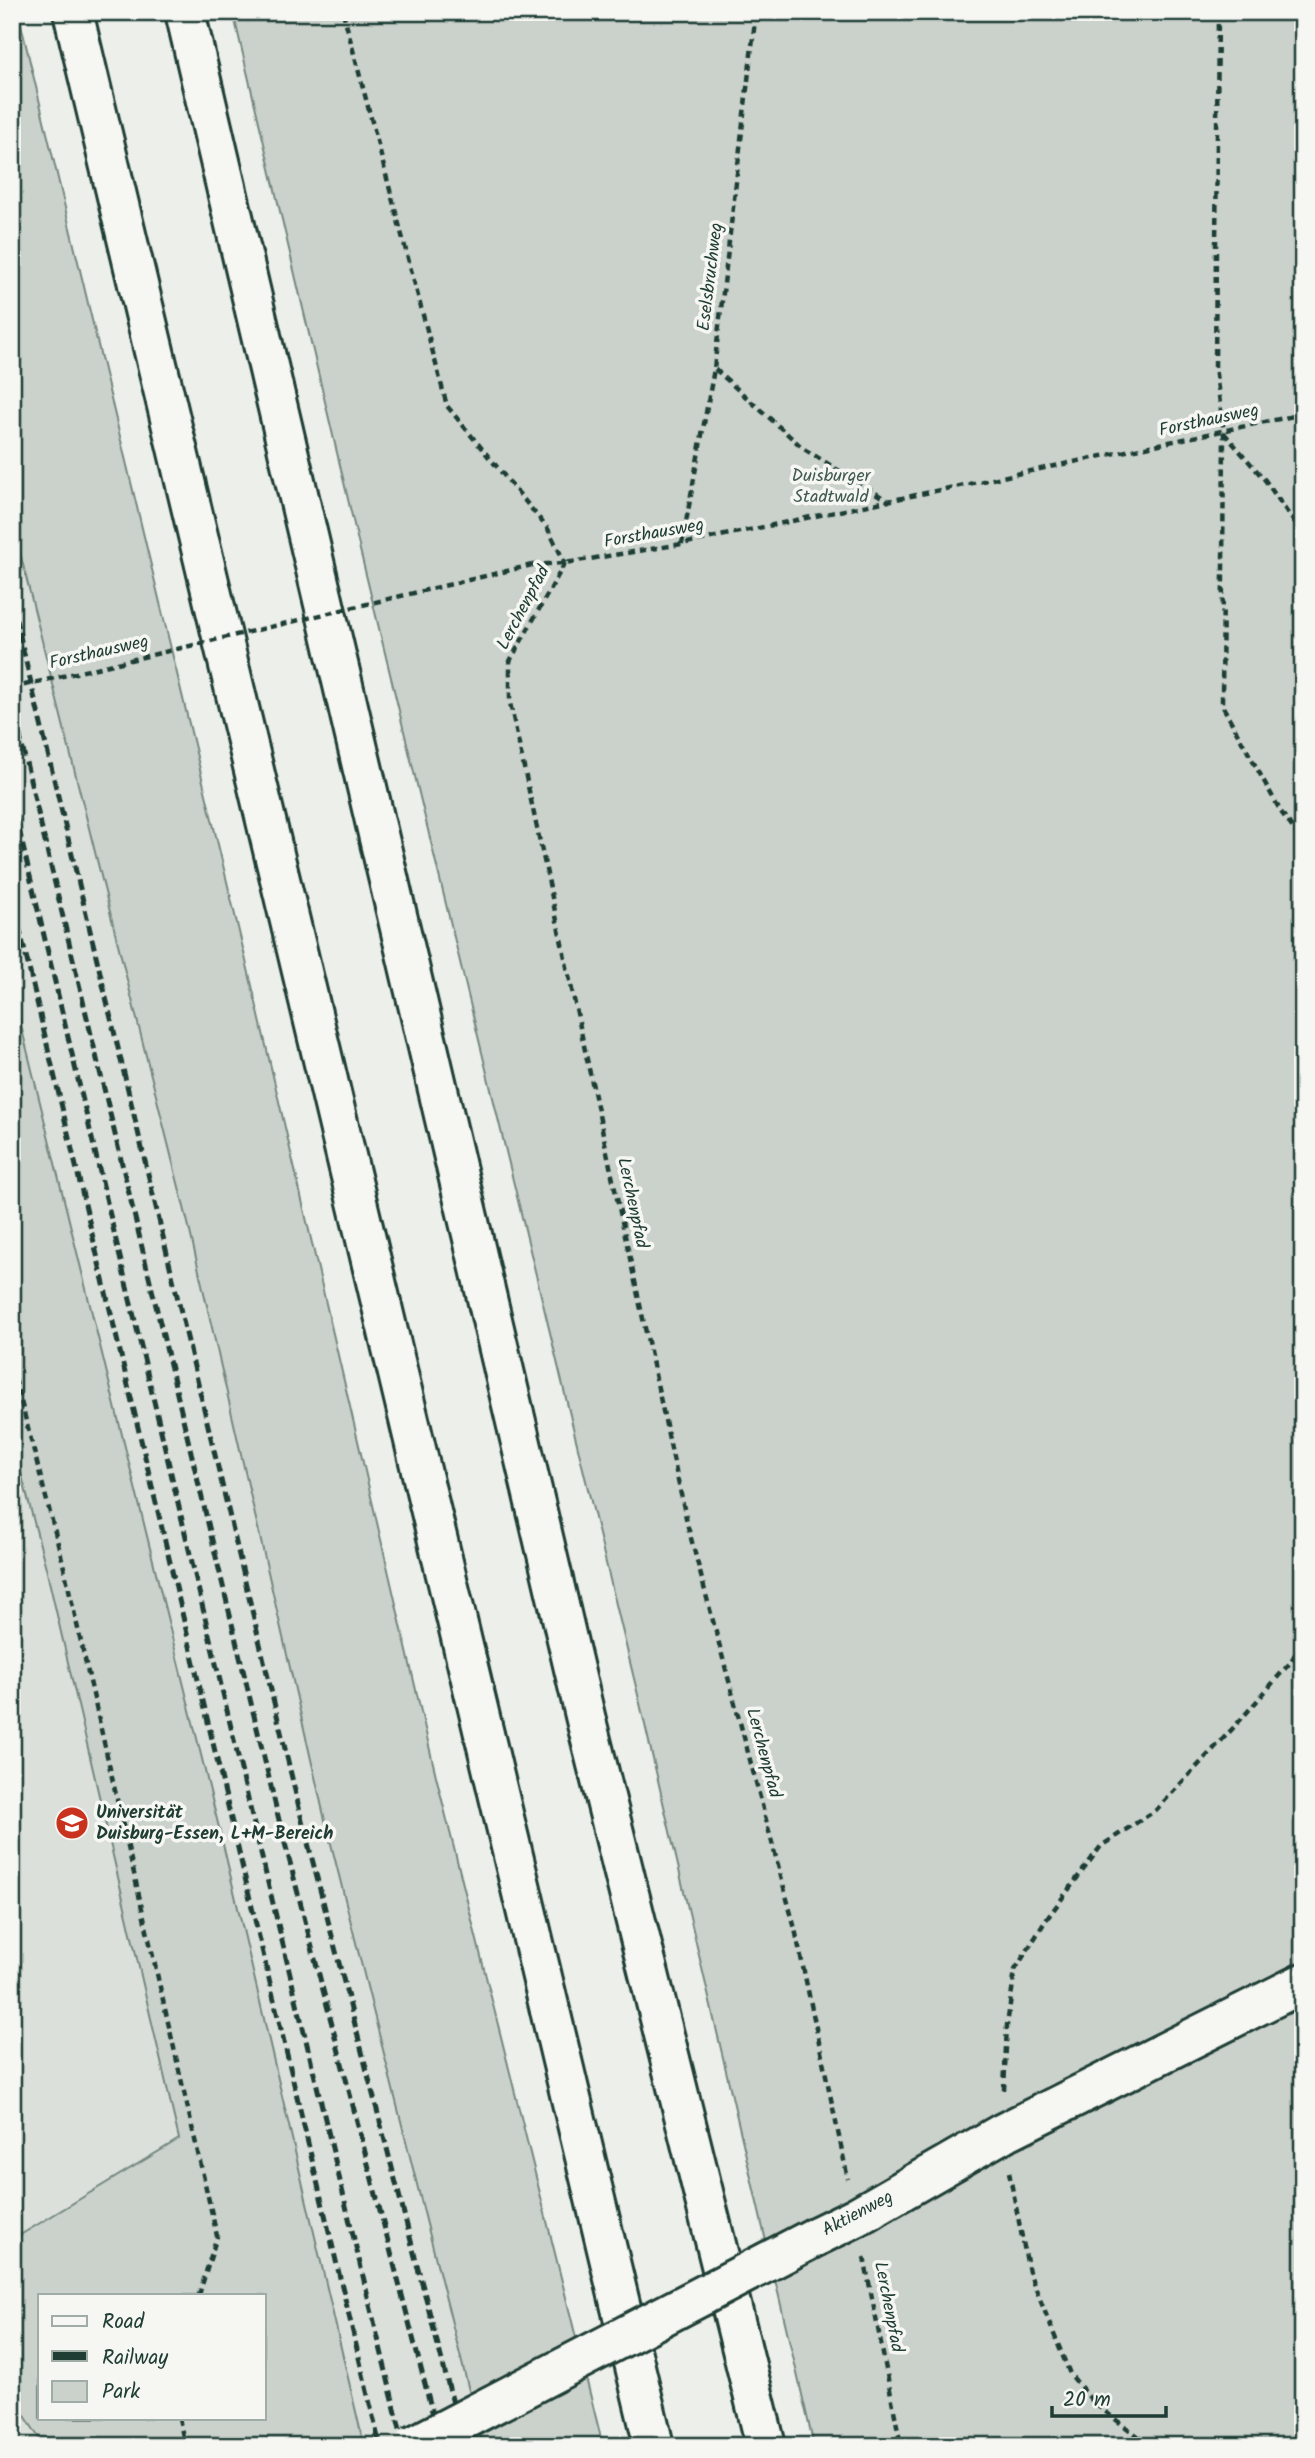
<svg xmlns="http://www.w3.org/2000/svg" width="1315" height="2458" viewBox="0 0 1315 2458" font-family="Kalam,sans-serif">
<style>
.built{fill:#dce0db}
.green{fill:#cbd2cc;stroke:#758880;stroke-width:2;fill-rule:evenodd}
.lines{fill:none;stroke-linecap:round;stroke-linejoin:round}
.minor-casing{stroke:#1f3d34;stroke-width:44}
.highway-casing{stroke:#1f3d34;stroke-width:44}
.path{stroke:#1f3d34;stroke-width:4.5;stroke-dasharray:7 5;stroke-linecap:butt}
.minor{stroke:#f6f6f2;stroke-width:38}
.highway{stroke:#f6f6f2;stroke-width:38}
.rail{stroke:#1f3d34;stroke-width:5;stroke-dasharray:10 5;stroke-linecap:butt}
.minor-bridge-casing{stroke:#1f3d34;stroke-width:44;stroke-linecap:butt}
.path-bridge{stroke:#1f3d34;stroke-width:4.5;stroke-dasharray:7 5;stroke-linecap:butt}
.minor-bridge{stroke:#f6f6f2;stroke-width:38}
.labels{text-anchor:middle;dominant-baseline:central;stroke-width:7;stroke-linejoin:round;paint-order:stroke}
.street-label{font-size:18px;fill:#1f3d34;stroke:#f6f6f2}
.park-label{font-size:18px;fill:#415b52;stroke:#f6f6f2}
.poi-label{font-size:18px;font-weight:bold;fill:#1f3d34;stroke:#f6f6f2;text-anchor:start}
</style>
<rect width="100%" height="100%" fill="#edefea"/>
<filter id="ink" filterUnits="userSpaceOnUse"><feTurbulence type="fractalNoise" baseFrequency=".0143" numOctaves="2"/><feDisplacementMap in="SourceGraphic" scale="14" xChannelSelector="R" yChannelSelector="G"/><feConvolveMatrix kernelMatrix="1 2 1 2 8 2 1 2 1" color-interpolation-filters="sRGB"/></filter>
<g filter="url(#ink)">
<g class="built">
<polygon points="12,521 188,1223 324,1816 483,2446 364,2446 223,1844 12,989"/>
<polygon points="12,1352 246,2295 40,2295 40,2418 264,2418 282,2446 12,2446"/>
</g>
<g class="green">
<polygon points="12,12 18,12 253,990 436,1776 603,2446 483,2446 324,1816 188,1223 12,521"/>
<polygon points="233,12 1303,12 1303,2446 814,2446 638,1695 360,550"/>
<path d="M12 989 223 1844 364 2446H44L12 2395V2240L179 2139 46 1568 12 1438ZM40 2295H264V2418H40Z"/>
</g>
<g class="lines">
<defs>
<polyline id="minor" points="817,2236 856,2217 1001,2134 1303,1983"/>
<g id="highway">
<polyline points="73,12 654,2446"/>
<polyline points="185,12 586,1720 766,2446"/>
</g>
</defs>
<use href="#minor" class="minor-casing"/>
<use href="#highway" class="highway-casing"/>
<g class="path">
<polyline points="343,12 447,406 548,529 565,563"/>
<polyline points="1218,12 1215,367 1224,432 1222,705 1281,812 1303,842"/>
<polyline points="715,369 804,449 890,502"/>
<polyline points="1224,433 1265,480 1303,535"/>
<polyline points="682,544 714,369 756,12"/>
<polyline points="565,563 510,661 510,703 688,1527 795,1929 848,2179"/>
<polyline points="532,565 565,563 682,544 1303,414"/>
<polyline points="12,1367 62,1559 217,2236 199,2295"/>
<polyline points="1004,2090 1007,2025 1015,1970 1046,1920 1101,1846 1156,1810 1236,1725 1290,1663 1303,1640"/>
<polyline points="1009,2172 1029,2272 1070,2374 1095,2404 1151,2446"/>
<polyline points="864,2257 901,2446"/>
<polyline points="179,2418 185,2446"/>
</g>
<use href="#minor" class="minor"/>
<use href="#highway" class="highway"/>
<g class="rail">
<polyline points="12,603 302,1820 464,2446"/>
<polyline points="12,704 279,1820 441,2446"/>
<polyline points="12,800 255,1829 404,2446"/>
<polyline points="12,897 380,2446"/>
</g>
<defs>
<polyline id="minor-bridge" points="413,2446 817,2236"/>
</defs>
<use href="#minor-bridge" class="minor-bridge-casing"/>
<polyline class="path-bridge" points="12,688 532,565"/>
<use href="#minor-bridge" class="minor-bridge"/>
</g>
</g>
<defs>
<symbol id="university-disc" viewBox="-11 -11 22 22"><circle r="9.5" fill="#c8321e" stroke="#f6f6f2"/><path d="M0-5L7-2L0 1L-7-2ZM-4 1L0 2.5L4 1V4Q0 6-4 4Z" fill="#fff"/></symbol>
</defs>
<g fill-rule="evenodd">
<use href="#university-disc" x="53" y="1804" width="38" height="38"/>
</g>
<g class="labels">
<g class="street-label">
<text transform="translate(711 277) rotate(-83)">Eselsbruchweg</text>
<text transform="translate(1209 421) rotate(-12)">Forsthausweg</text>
<text transform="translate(654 534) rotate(-10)">Forsthausweg</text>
<text transform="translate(524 608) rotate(-62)">Lerchenpfad</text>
<text transform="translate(99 653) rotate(-13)">Forsthausweg</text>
<text transform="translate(632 1203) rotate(78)">Lerchenpfad</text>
<text transform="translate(763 1753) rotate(75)">Lerchenpfad</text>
<text transform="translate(858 2214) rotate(-28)">Aktienweg</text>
<text transform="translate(888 2307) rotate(79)">Lerchenpfad</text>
</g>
<g class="park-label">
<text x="831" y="476">Duisburger<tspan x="831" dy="21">Stadtwald</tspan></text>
</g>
<g class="poi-label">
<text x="96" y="1813">Universität<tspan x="96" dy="21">Duisburg-Essen, L+M-Bereich</tspan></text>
</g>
</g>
<rect width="1315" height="2458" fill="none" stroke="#f6f6f2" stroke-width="42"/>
<rect x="21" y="21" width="1273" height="2416" fill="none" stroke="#1f3d34" stroke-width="2.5" filter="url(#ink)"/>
<rect x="38" y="2294" width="228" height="126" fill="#f6f6f2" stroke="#a0aca6" stroke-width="2"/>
<rect x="52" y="2316" width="35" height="10" fill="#f6f6f2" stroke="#a0aca6" stroke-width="2"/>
<text x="102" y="2328" font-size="21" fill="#1f3d34">Road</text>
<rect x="52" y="2351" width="35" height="10" fill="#1f3d34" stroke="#a0aca6" stroke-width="2"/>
<text x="102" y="2364" font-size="21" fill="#1f3d34">Railway</text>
<rect x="52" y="2381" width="35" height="21" fill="#cbd2cc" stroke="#a0aca6" stroke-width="2"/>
<text x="102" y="2398" font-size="21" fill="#1f3d34">Park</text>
<path d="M1052 2406v10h114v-10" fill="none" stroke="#1f3d34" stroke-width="3.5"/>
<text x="1063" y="2406" font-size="21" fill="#1f3d34" stroke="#f6f6f2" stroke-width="5" paint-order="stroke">20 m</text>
</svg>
